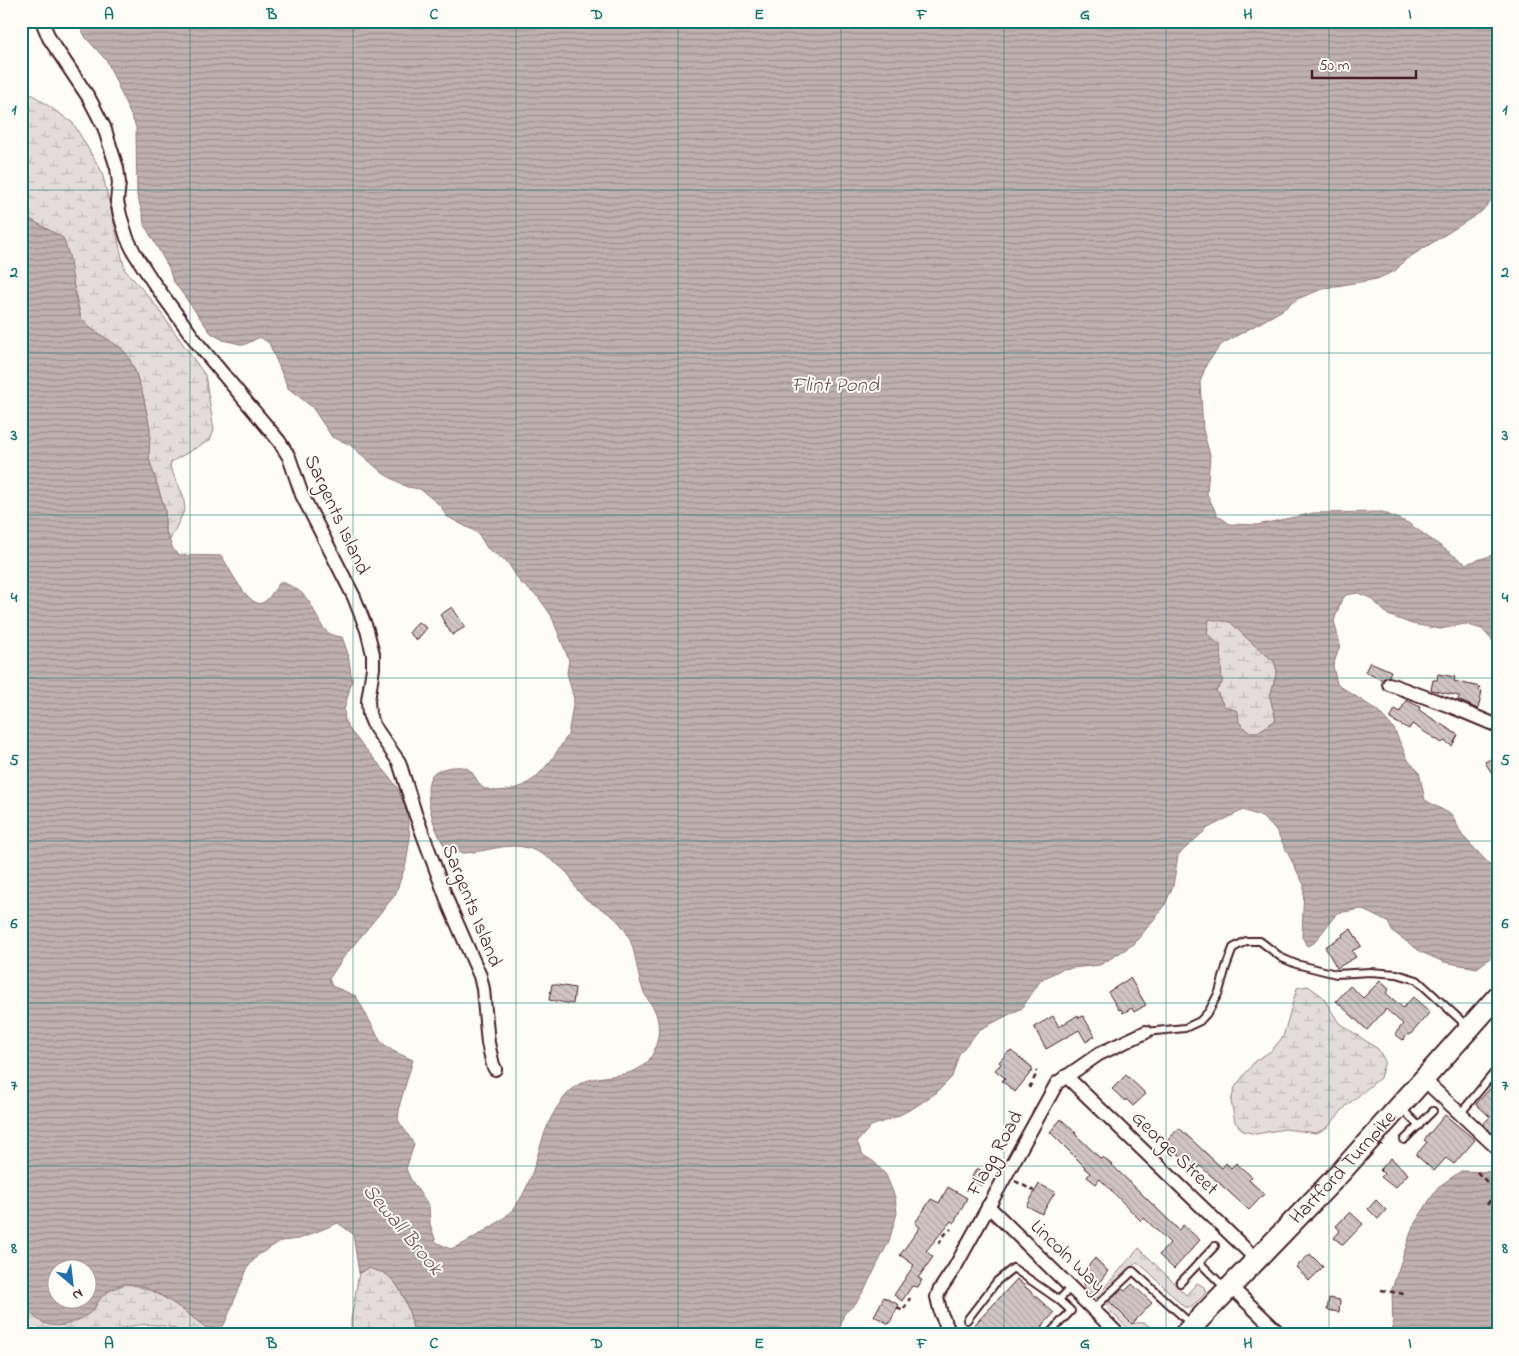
<svg xmlns="http://www.w3.org/2000/svg" width="1519" height="1356" viewBox="0 0 1519 1356" font-family="'Indie Flower',sans-serif">
<style>
.grass{fill:url(#grass-tufts);stroke:#967e82}
.wetland{fill:url(#wetland-marsh);stroke:#967e82}
.water{fill:url(#water-rules);stroke:#91777b;fill-rule:evenodd}
.building{fill:url(#building-back-hatch);stroke:#4a1f2b}
.lines{fill:none;stroke-linecap:round;stroke-linejoin:round}
.service-casing{stroke:#4a1f2b;stroke-width:10}
.minor-casing{stroke:#4a1f2b;stroke-width:16}
.primary-casing{stroke:#4a1f2b;stroke-width:24}
.path{stroke:#4a1f2b;stroke-width:2.5;stroke-dasharray:5 4;stroke-linecap:butt}
.service{stroke:#fdfcf7;stroke-width:6}
.minor{stroke:#fdfcf7;stroke-width:12}
.primary{stroke:#fdfcf7;stroke-width:20}
.grid{fill:none;stroke:#0f766e;stroke-width:1;stroke-opacity:0.55}
.labels{text-anchor:middle;dominant-baseline:central;stroke-width:4;stroke-linejoin:round;paint-order:stroke}
.street-label{font-size:20px;fill:#4a1f2b;stroke:#fdfcf7}
.water-label{font-size:21px;font-style:italic;fill:#73525a;stroke:#fdfcf7}
.neatline{fill:none;stroke:#0f766e;stroke-width:2}
.grid-label{font-size:16px;text-anchor:middle;font-weight:bold;fill:#0f766e}
</style>
<defs>
<pattern id="grass-tufts" width="24" height="20" patternUnits="userSpaceOnUse" patternTransform="scale(1.25)"><rect width="24" height="20" fill="#e3dcda"/><path d="M3 7l-1-3M5 7V3M7 7l1-3M15 17l-1-3M17 17v-4M19 17l1-3" fill="none" stroke="#c4bcbb"/></pattern>
<pattern id="wetland-marsh" width="20" height="14" patternUnits="userSpaceOnUse" patternTransform="scale(1.25)"><rect width="20" height="14" fill="#e3dcda"/><path d="M1 5h8M5 5V1M11 12h8M15 12V8" fill="none" stroke="#c4bcbb"/></pattern>
<pattern id="water-rules" width="6" height="5" patternUnits="userSpaceOnUse" patternTransform="scale(1.25)"><rect width="6" height="5" fill="#c0b1b1"/><path d="M0 2.5h6" fill="none" stroke="#9e8f90"/></pattern>
<pattern id="building-back-hatch" width="6" height="6" patternUnits="userSpaceOnUse" patternTransform="scale(1.25)"><rect width="6" height="6" fill="#d0c5c4"/><path d="M-1 5l2 2M0 0l6 6M5-1l2 2" fill="none" stroke="#b4a9a9"/></pattern>
</defs>
<rect width="100%" height="100%" fill="#fdfcf7"/>
<filter id="ink" filterUnits="userSpaceOnUse"><feTurbulence type="fractalNoise" baseFrequency=".02" numOctaves="2"/><feDisplacementMap in="SourceGraphic" scale="10" xChannelSelector="R" yChannelSelector="G"/><feConvolveMatrix kernelMatrix="1 2 1 2 8 2 1 2 1" color-interpolation-filters="sRGB"/></filter>
<g filter="url(#ink)">
<g class="grass">
<polygon points="1139,1248 1186,1295 1197,1283 1204,1287 1206,1293 1192,1307 1184,1307 1148,1271 1137,1262 1098,1299 1084,1286 1091,1279 1097,1284 1099,1282 1104,1288"/>
<path d="M1109 1301 1132 1324C1145 1320 1150 1326 1158 1335H1135L1109 1310 1107 1306Z"/>
</g>
<g class="wetland">
<polygon points="21,91 33,95 73,123 102,172 125,270 151,299 205,375 214,430 210,440 171,462 170,467 183,495 185,509 170,540 165,530 165,510 149,459 150,429 143,395 135,371 128,356 121,348 90,328 81,318 63,238 21,214"/>
<polygon points="1209,619 1230,622 1252,643 1274,661 1277,671 1270,697 1276,720 1258,732 1248,732 1224,706 1216,691 1222,683 1207,634"/>
<polygon points="1308,986 1322,996 1339,1023 1378,1049 1385,1061 1380,1078 1346,1106 1328,1127 1317,1133 1285,1129 1256,1134 1243,1131 1235,1122 1231,1101 1235,1087 1255,1061 1271,1051 1283,1037 1297,988"/>
<path d="M369 1268C373 1270 379 1271 384 1273 403 1284 411 1314 414 1335H351V1320L359 1273Z"/>
<path d="M126 1284C160 1288 189 1315 216 1335 208 1335 200 1336 192 1335 185 1334 177 1329 169 1327 152 1323 125 1323 111 1335H21V1297L27 1309 93 1311C102 1294 109 1290 126 1284Z"/>
</g>
<g class="water">
<path d="M77 21H1498V193L1481 212 1405 260 1395 271 1377 279 1325 288 1297 299 1281 311 1222 344 1207 363 1200 382 1203 430 1210 455 1207 494 1217 515 1230 524 1257 525 1314 513 1382 512 1408 523 1466 564 1498 553V647L1482 629 1465 624 1440 629 1412 624 1388 615 1372 599 1358 593 1346 595 1341 601 1334 621 1340 645 1333 666 1337 684 1378 711 1394 729 1408 760 1419 772 1425 800 1452 815 1462 835 1490 865 1498 878V952L1477 968 1444 962 1421 952 1392 931 1388 922 1361 909 1337 913 1314 943 1307 946 1302 937 1304 885 1276 830 1262 817 1243 810 1208 828 1178 855 1173 886 1164 907 1134 944 1100 965 1062 969 1041 980 1022 1008 979 1030 959 1054 952 1077 936 1093 915 1107 896 1117 871 1126 857 1142 863 1155 874 1162 886 1175 895 1197 897 1213 889 1241 866 1287 856 1303 844 1314 837 1335H414C411 1314 403 1284 384 1273 379 1271 373 1270 369 1268L359 1273 353 1234 338 1223 299 1239 281 1241 258 1255 248 1267 225 1323 217 1335C194 1321 154 1282 127 1284 119 1284 106 1291 100 1298 97 1301 96 1307 92 1311 88 1315 81 1319 76 1321 50 1333 32 1321 21 1297V1189L26 1180 21 1151V214L63 238 69 255 76 300 81 318 90 328 121 348 128 356 135 371 143 395 150 429 149 459 165 510V530L174 551 179 555 222 556C228 567 249 608 262 603 269 600 276 587 281 581 290 586 301 590 307 599 319 614 319 636 342 637L348 654 352 680 344 710 345 721 352 733 389 776 398 789 407 813 410 838 406 864 395 895 343 958 329 979 332 986 356 996 381 1042 393 1051 413 1060 400 1103 398 1120 414 1144 406 1169 411 1180 429 1206 430 1224 436 1242 450 1249C464 1245 474 1237 486 1230 492 1226 499 1222 505 1217 537 1190 535 1142 556 1109 561 1101 568 1092 576 1086 598 1071 631 1082 649 1060 657 1049 661 1030 657 1017 655 1007 646 999 643 990 635 969 637 945 622 926 611 910 589 906 578 891 575 887 573 882 571 878 564 867 540 851 528 848 507 842 486 852 464 853 460 853 454 852 449 851 436 840 418 784 435 772 438 770 443 769 447 768 452 767 461 766 466 768 474 771 477 783 483 788L495 791 509 790 523 786 535 778 550 762 568 735 574 699 567 673 569 660 551 615 539 598 520 582 508 563 487 548 478 533 446 516 441 506 420 489 407 487 384 474 349 444 332 437 312 407 288 388 269 343 260 337 244 345 223 340 211 333 172 279 169 268 144 224 143 215 137 195 136 127 107 61 86 38ZM1209 619 1230 622 1252 643 1274 661 1277 671 1270 697 1276 720 1258 732H1248L1239 722 1238 711 1224 706 1216 691 1222 683 1220 645 1207 634ZM58 1268H88V1298H58Z"/>
<polygon points="1461,1171 1492,1172 1498,1175 1498,1335 1393,1335 1392,1289 1413,1226 1438,1187"/>
</g>
<g class="building">
<polygon points="452,607 465,627 452,635 440,615"/>
<polygon points="418,622 427,628 417,640 409,633"/>
<polygon points="1370,662 1391,671 1389,676 1382,680 1365,672"/>
<polygon points="1438,674 1455,677 1454,681 1480,687 1479,690 1482,691 1478,709 1458,700 1459,696 1431,690 1433,680 1437,680"/>
<polygon points="1406,700 1420,707 1419,710 1458,735 1452,746 1444,741 1442,743 1412,724 1409,729 1390,719 1395,709 1400,712"/>
<polygon points="1498,755 1498,783 1485,762"/>
<polygon points="1351,929 1361,946 1352,951 1356,957 1337,968 1325,947 1343,936 1342,934"/>
<polygon points="1130,978 1146,1005 1134,1012 1132,1008 1123,1013 1121,1009 1119,1010 1108,992"/>
<polygon points="1380,981 1389,989 1386,993 1403,1008 1413,997 1430,1012 1410,1035 1408,1034 1403,1040 1395,1034 1403,1024 1386,1009 1367,1030 1336,1001 1350,986 1363,998"/>
<polygon points="552,984 575,988 573,1004 549,1000"/>
<polygon points="1078,1015 1079,1018 1083,1016 1095,1036 1086,1042 1079,1030 1046,1049 1034,1027 1053,1016 1059,1027"/>
<polygon points="1011,1051 1032,1067 1032,1071 1015,1092 1002,1081 1005,1078 995,1070 1001,1064 999,1062 1008,1052"/>
<polygon points="1126,1075 1146,1094 1133,1106 1126,1099 1125,1101 1112,1089"/>
<polygon points="1498,1080 1498,1129 1493,1134 1483,1124 1490,1117 1476,1104"/>
<polygon points="1445,1115 1475,1140 1454,1164 1446,1158 1434,1171 1416,1155 1427,1142 1424,1140"/>
<polygon points="1061,1119 1076,1133 1075,1134 1101,1159 1103,1157 1112,1165 1179,1230 1183,1225 1200,1240 1174,1269 1159,1255 1170,1243 1144,1218 1141,1221 1100,1179 1096,1184 1087,1177 1090,1173 1084,1168 1085,1167 1050,1132"/>
<polygon points="1179,1128 1222,1168 1226,1163 1231,1168 1236,1163 1252,1177 1249,1180 1264,1194 1249,1210 1200,1166 1196,1171 1166,1142"/>
<polygon points="1391,1158 1408,1174 1395,1188 1381,1177 1384,1174 1380,1170"/>
<polygon points="977,1168 988,1175 982,1186 970,1180"/>
<polygon points="1039,1184 1055,1192 1042,1214 1027,1206"/>
<polygon points="948,1187 967,1198 954,1223 951,1221 926,1251 933,1257 918,1278 922,1280 918,1287 912,1286 902,1301 894,1295 914,1265 900,1255 920,1227 915,1223 931,1199 939,1203"/>
<polygon points="1376,1200 1386,1210 1378,1219 1368,1209"/>
<polygon points="1350,1212 1363,1224 1343,1245 1334,1238 1340,1231 1336,1226"/>
<polygon points="1310,1254 1323,1267 1309,1281 1296,1267"/>
<polygon points="1095,1258 1108,1271 1098,1284 1083,1272"/>
<polygon points="1017,1279 1054,1313 1034,1335 965,1335"/>
<polygon points="1132,1284 1152,1303 1132,1324 1109,1301 1122,1289 1125,1291"/>
<polygon points="884,1297 899,1305 889,1324 874,1316"/>
<polygon points="1329,1298 1340,1300 1339,1312 1327,1310"/>
</g>
<g class="lines">
<defs>
<g id="service">
<polyline points="1146,1032 1185,1028 1200,1021 1209,1011 1219,992 1226,967 1233,948 1246,941 1260,941 1282,958 1296,964 1336,974 1370,972 1397,974 1417,980 1467,1026"/>
<polyline points="1401,1108 1419,1126"/>
<polyline points="1460,1114 1498,1068"/>
<polyline points="1404,1140 1433,1111"/>
<polyline points="1199,1262 1225,1288"/>
<polyline points="1180,1283 1215,1246"/>
<polyline points="1093,1309 1133,1271 1192,1325"/>
<polyline points="967,1320 997,1281 1013,1268 1059,1300"/>
<polyline points="1048,1335 1071,1311 1059,1300 1071,1287"/>
</g>
<g id="minor">
<polyline points="42,21 49,38 89,98 104,127 117,168 119,183 117,201 120,215 127,238 135,254 153,282 198,344 279,441 289,457 302,495 354,597 367,630 373,654 373,668 368,701 369,714 374,726 399,762 415,813 449,905 480,976 483,989 488,1043 493,1065 495,1069"/>
<polyline points="1389,684 1450,706 1498,726"/>
<polyline points="1066,1076 1256,1259"/>
<polyline points="1424,1080 1498,1149"/>
<polyline points="988,1206 1119,1335"/>
<polyline points="1231,1287 1281,1335"/>
<polyline points="951,1335 941,1314 937,1297 939,1291 955,1267 1057,1083 1099,1054 1146,1032"/>
</g>
<g id="primary">
<path id="s1" d="M1184 1335 1340 1173 1498 996"/>
</g>
</defs>
<use href="#service" class="service-casing"/>
<use href="#minor" class="minor-casing"/>
<use href="#primary" class="primary-casing"/>
<g class="path">
<polyline points="1029,1088 1037,1073 1036,1071"/>
<polyline points="1477,1172 1498,1193"/>
<polyline points="1015,1181 1034,1191"/>
<polyline points="1487,1204 1498,1193"/>
<polyline points="939,1244 943,1236 951,1229"/>
<polyline points="1084,1284 1091,1278"/>
<polyline points="1381,1290 1404,1294"/>
<polyline points="897,1308 903,1311 910,1298"/>
</g>
<use href="#service" class="service"/>
<use href="#minor" class="minor"/>
<use href="#primary" class="primary"/>
</g>
</g>
<path class="grid" d="M190 21V1335M353 21V1335M516 21V1335M678 21V1335M841 21V1335M1004 21V1335M1166 21V1335M1329 21V1335M21 190H1498M21 353H1498M21 515H1498M21 678H1498M21 841H1498M21 1003H1498M21 1166H1498"/>
<g class="labels">
<g class="street-label">
<text transform="translate(336 515) rotate(65)">Sargents Island</text>
<text transform="translate(471 906) rotate(68)">Sargents Island</text>
<text transform="translate(996 1154) rotate(-61)">Flagg Road</text>
<text transform="translate(1174 1154) rotate(44)">George Street</text>
<text stroke="none"><textPath href="#s1" startOffset="231">Hartford Turnpike</textPath></text>
<text transform="translate(1067 1257) rotate(44)">Lincoln Way</text>
</g>
<g class="water-label">
<text x="835" y="386">Flint Pond</text>
<text transform="translate(402 1230) rotate(50)">Sewall Brook</text>
</g>
</g>
<rect width="1519" height="1356" fill="none" stroke="#fdfcf7" stroke-width="55"/>
<g transform="translate(72 1284) rotate(152)"><circle r="24" fill="#fdfcf7" stroke="#b5a4a5"/>
<path d="M0-4L9 19L0 12L-9 19Z" fill="#1f6fb2"/>
<text y="-8" font-size="14" font-weight="bold" text-anchor="middle" fill="#4a1f2b">N</text>
</g>
<path d="M1312 70v8h104v-8" fill="none" stroke="#4a1f2b" stroke-width="2.5"/>
<text x="1319" y="70" font-size="15" fill="#4a1f2b" stroke="#fdfcf7" stroke-width="4" paint-order="stroke">50 m</text>
<rect x="28" y="28" width="1464" height="1300" class="neatline"/>
<g class="grid-label">
<text x="109" y="19">A</text>
<text x="272" y="19">B</text>
<text x="434" y="19">C</text>
<text x="597" y="19">D</text>
<text x="759" y="19">E</text>
<text x="922" y="19">F</text>
<text x="1085" y="19">G</text>
<text x="1248" y="19">H</text>
<text x="1410" y="19">I</text>
<text x="14" y="114">1</text>
<text x="1505" y="114">1</text>
<text x="14" y="277">2</text>
<text x="1505" y="277">2</text>
<text x="14" y="440">3</text>
<text x="1505" y="440">3</text>
<text x="14" y="602">4</text>
<text x="1505" y="602">4</text>
<text x="14" y="765">5</text>
<text x="1505" y="765">5</text>
<text x="14" y="928">6</text>
<text x="1505" y="928">6</text>
<text x="14" y="1090">7</text>
<text x="1505" y="1090">7</text>
<text x="14" y="1253">8</text>
<text x="1505" y="1253">8</text>
<text x="109" y="1348">A</text>
<text x="272" y="1348">B</text>
<text x="434" y="1348">C</text>
<text x="597" y="1348">D</text>
<text x="759" y="1348">E</text>
<text x="922" y="1348">F</text>
<text x="1085" y="1348">G</text>
<text x="1248" y="1348">H</text>
<text x="1410" y="1348">I</text>
</g>
</svg>
